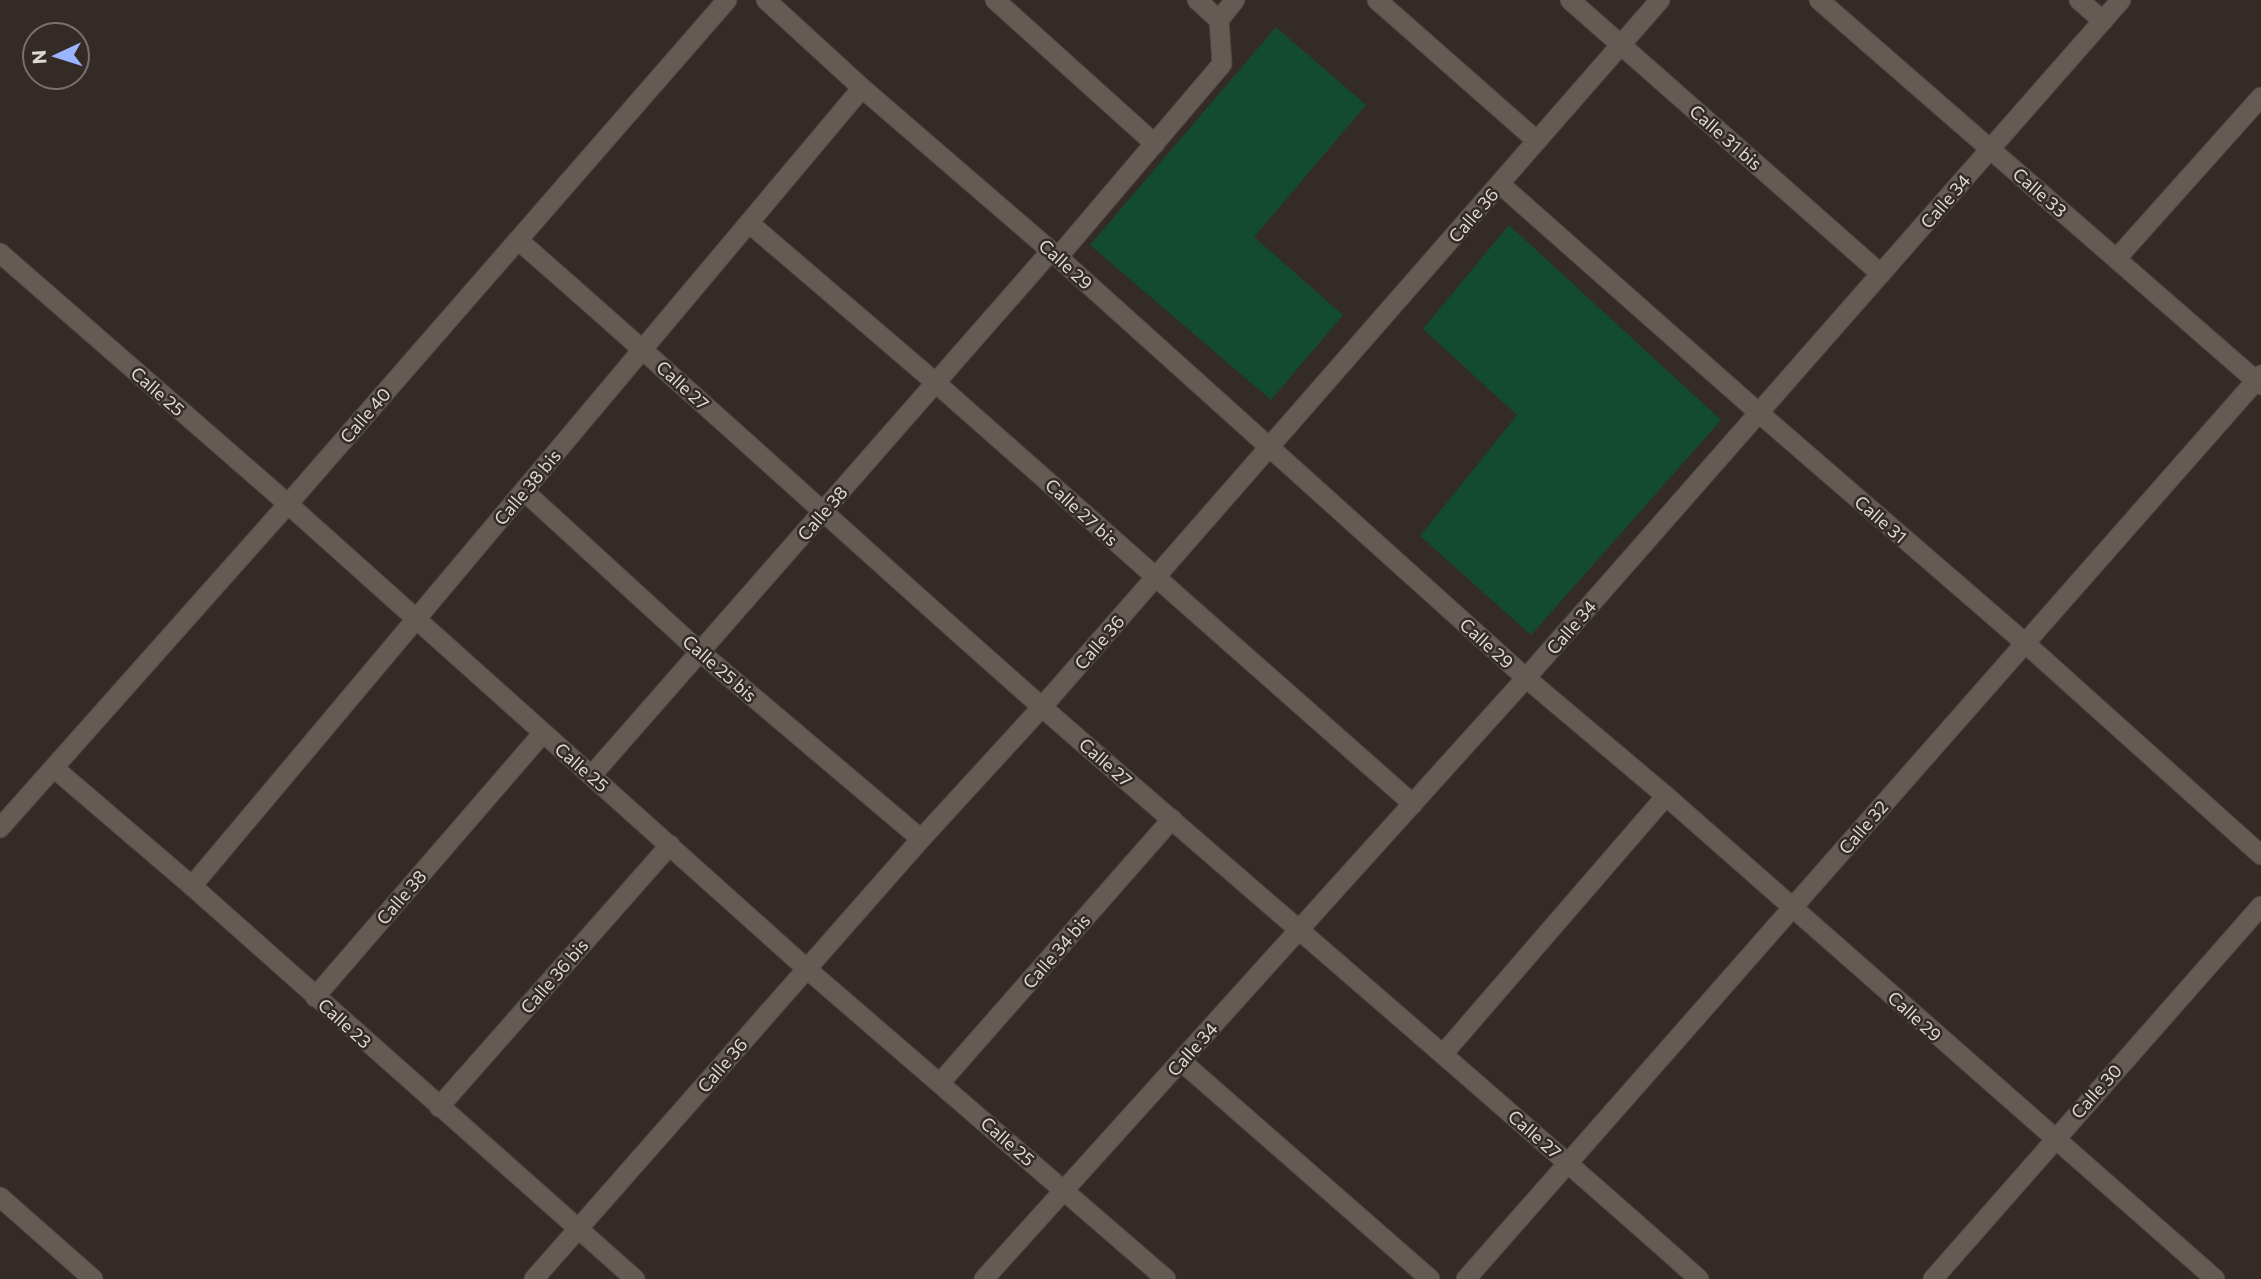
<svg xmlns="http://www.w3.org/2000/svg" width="2261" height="1279" viewBox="0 0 2261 1279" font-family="Commissioner,sans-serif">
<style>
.green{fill:#134b31}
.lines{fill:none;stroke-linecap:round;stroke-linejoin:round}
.minor-casing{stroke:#4e4642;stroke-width:21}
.minor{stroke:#645b55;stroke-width:19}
.labels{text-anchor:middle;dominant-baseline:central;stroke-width:5;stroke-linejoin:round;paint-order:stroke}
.street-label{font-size:18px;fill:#ded8d5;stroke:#342b26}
</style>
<rect width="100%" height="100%" fill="#342b26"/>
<g class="green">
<polygon points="1276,27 1366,105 1254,237 1343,315 1271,400 1090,245"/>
<polygon points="1509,225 1721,420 1531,635 1420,536 1517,415 1423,329"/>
</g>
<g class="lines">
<defs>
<g id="minor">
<polyline points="766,0 862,88 1058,257 1526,678 1666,796 2215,1279"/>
<polyline points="995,0 1155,144"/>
<polyline points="1197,0 1219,20"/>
<polyline points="1377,0 1537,141"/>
<polyline points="1570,0 1881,274"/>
<polyline points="1819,0 2261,385"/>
<polyline points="2079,0 2103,21"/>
<polyline points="1500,184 1759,413 2025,643 2261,855"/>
<polyline points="749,223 936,383 1413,804"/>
<path d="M518 240C695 394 867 553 1043 708 1262 899 1482 1086 1699 1279"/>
<polyline points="0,253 288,504 807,969 1166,1279"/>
<polyline points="1058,257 1222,64 1219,20 1235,0"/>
<polyline points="2117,258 2261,97"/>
<polyline points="524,491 700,652 921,839"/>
<polyline points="54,768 192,886 635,1279"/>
<polyline points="592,775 1051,251"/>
<polyline points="0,828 288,504 727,0"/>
<polyline points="192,886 862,88"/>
<polyline points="315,997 543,733"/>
<polyline points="1443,1054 1666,796"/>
<polyline points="1181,1061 1430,1279"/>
<polyline points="940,1083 1172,819"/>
<polyline points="439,1107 670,845"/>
<polyline points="0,1197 93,1279"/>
<polyline points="534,1279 921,839 1042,707 1660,0"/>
<polyline points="984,1279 1526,678 2121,0"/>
<polyline points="1466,1279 2261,375"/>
<polyline points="1933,1279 2261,906"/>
</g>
</defs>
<use href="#minor" class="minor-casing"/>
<use href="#minor" class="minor"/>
</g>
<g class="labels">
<g class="street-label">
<text transform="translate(1726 137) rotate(41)">Calle 31 bis</text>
<text transform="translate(2040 192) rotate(41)">Calle 33</text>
<text transform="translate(1945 201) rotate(-49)">Calle 34</text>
<text transform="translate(1473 215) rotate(-49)">Calle 36</text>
<text transform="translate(1066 264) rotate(42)">Calle 29</text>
<text transform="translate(683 385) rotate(42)">Calle 27</text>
<text transform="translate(158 391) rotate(41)">Calle 25</text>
<text transform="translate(365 415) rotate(-49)">Calle 40</text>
<text transform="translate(527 487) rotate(-50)">Calle 38 bis</text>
<text transform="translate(1082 512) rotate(42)">Calle 27 bis</text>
<text transform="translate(822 513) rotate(-49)">Calle 38</text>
<text transform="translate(1881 519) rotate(41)">Calle 31</text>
<text transform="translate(1571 627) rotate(-49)">Calle 34</text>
<text transform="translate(1099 642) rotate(-49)">Calle 36</text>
<text transform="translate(1487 643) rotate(42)">Calle 29</text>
<text transform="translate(720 668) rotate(41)">Calle 25 bis</text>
<text transform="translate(1106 762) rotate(41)">Calle 27</text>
<text transform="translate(582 767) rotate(41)">Calle 25</text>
<text transform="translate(1863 827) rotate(-49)">Calle 32</text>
<text transform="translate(401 897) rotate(-49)">Calle 38</text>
<text transform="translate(1056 951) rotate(-49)">Calle 34 bis</text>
<text transform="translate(554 976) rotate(-49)">Calle 36 bis</text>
<text transform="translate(1915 1016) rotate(42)">Calle 29</text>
<text transform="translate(345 1023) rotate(42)">Calle 23</text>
<text transform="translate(1192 1049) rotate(-48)">Calle 34</text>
<text transform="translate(722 1065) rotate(-49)">Calle 36</text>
<text transform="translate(2096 1091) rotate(-48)">Calle 30</text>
<text transform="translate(1535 1134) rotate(41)">Calle 27</text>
<text transform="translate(1008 1141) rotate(41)">Calle 25</text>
</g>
</g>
<g transform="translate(56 56) rotate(266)"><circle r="33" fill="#342b26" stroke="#78706c" stroke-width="2"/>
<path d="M0-5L12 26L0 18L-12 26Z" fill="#99b5fd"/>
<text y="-10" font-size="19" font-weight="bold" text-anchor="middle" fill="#ded8d5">N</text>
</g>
</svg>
